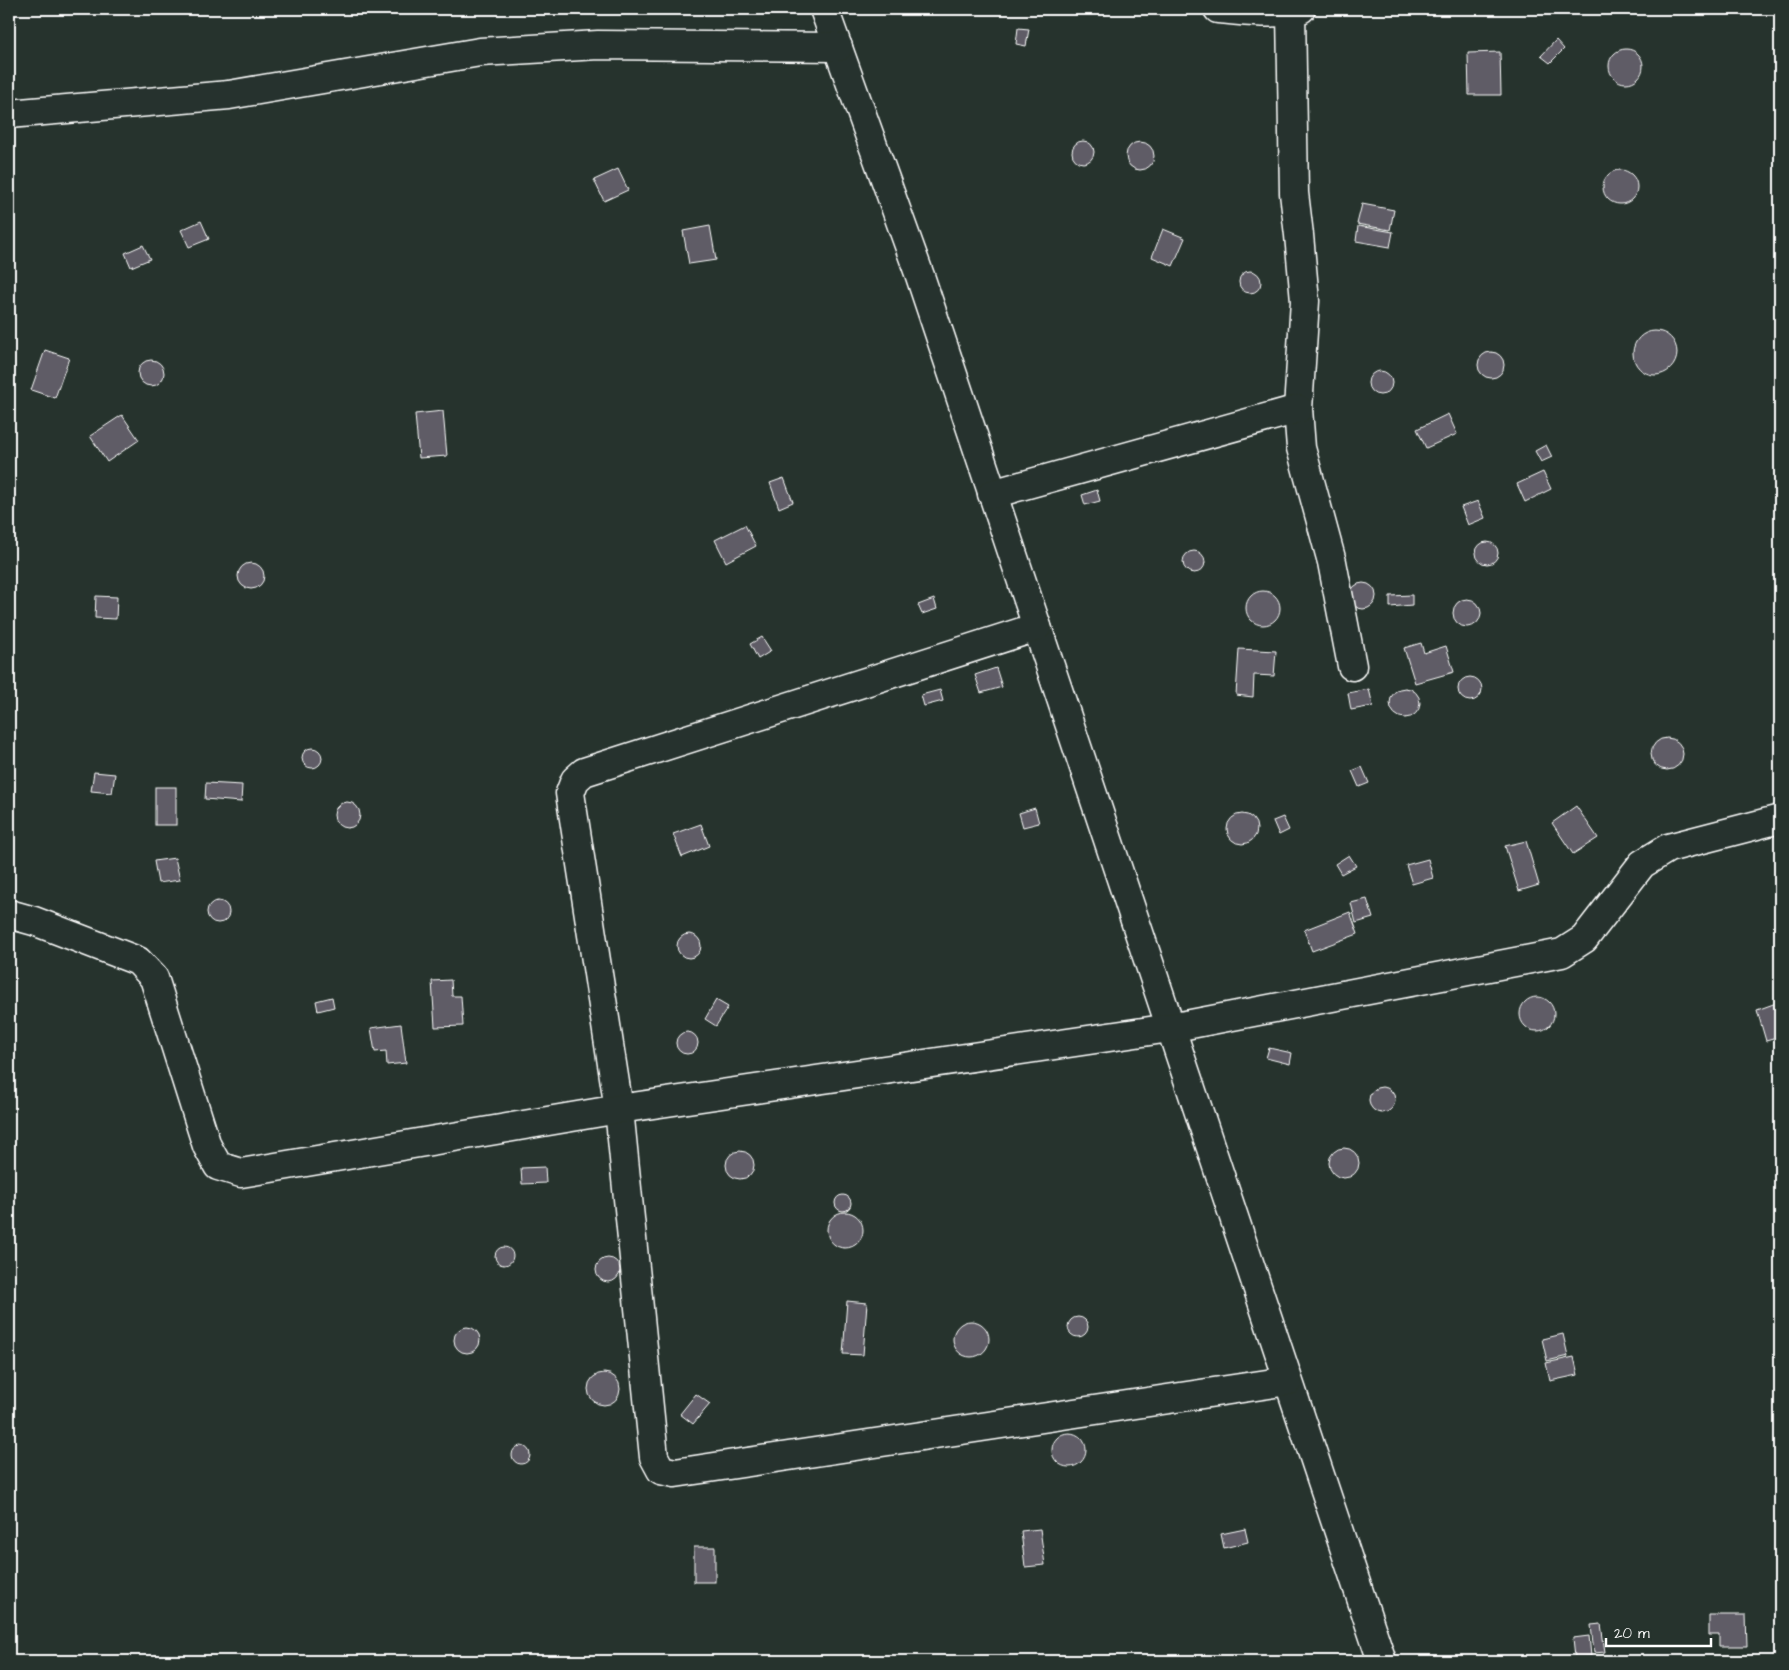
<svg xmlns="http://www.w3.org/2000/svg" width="1789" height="1670" viewBox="0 0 1789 1670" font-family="'Architects Daughter',sans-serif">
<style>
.building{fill:#5e5b66;stroke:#fff}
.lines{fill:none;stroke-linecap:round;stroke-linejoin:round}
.street-casing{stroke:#fff;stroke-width:31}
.street{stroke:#26332d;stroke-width:28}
</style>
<rect width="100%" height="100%" fill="#26332d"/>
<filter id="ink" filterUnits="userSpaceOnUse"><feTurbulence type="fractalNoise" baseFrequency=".02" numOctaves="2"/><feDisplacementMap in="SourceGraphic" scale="10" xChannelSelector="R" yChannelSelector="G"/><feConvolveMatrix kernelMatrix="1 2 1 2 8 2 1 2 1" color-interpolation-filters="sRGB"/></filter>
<g filter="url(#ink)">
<g class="building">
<polygon points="1018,28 1029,29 1026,46 1016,44"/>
<polygon points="1556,40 1564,49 1550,63 1541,56"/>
<circle cx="1626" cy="66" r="17"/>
<polygon points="1500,52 1501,95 1469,95 1468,53"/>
<circle cx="1083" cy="152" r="11"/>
<circle cx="1140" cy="156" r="14"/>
<polygon points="618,169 628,190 604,201 594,180"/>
<circle cx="1620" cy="187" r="17"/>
<polygon points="1362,204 1394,210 1390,230 1357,224"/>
<polygon points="201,221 209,239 189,247 181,230"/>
<polygon points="710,226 716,260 689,264 683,231"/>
<polygon points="1358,226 1393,232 1390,247 1356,241"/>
<polygon points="1163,229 1185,238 1173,266 1152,257"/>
<polygon points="143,245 150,259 131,267 125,253"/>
<circle cx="1250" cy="282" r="11"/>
<circle cx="1655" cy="353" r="22"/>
<polygon points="45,350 69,358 55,398 31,390"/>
<circle cx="1491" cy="365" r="13"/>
<circle cx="151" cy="373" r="13"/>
<circle cx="1380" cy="383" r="12"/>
<polygon points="443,411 447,456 419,458 415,414"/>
<polygon points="1448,414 1457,434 1426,448 1417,429"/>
<polygon points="122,415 139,440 107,462 90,436"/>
<polygon points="1546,445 1552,457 1541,462 1535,451"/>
<polygon points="1543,472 1551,489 1525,502 1517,484"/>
<polygon points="784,478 793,502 779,508 770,483"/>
<polygon points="1097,490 1100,501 1085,505 1082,495"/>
<polygon points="1478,501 1485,518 1468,525 1461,507"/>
<polygon points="745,525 756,546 726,562 715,540"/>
<circle cx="1487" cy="553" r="11"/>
<circle cx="1194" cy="562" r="11"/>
<circle cx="251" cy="576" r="13"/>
<circle cx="1363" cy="596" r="13"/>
<circle cx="1263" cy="608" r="17"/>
<polygon points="1412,595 1412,605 1390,607 1390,596"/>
<polygon points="96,596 117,597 116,619 95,618"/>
<polygon points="934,599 937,609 922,614 918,605"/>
<circle cx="1467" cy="613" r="14"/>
<polygon points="762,637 771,651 758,659 750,644"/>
<polygon points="1421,643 1424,653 1446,646 1454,672 1415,683 1404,648"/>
<polygon points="1239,649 1276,651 1274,676 1254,675 1253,697 1236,695"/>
<polygon points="996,668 1002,687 981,693 975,675"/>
<circle cx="1470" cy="689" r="12"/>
<circle cx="1405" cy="703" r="15"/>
<polygon points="1369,689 1373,706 1351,710 1348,693"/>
<polygon points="940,690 943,701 924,706 921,695"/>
<circle cx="1667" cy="754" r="16"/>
<circle cx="312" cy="758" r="10"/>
<polygon points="1362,767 1369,783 1359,787 1352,771"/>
<polygon points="94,772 115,774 112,793 91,791"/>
<polygon points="206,783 242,785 241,802 205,799"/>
<rect x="155" y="787" width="21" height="38"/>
<circle cx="347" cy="815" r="13"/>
<polygon points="1576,806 1598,838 1573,854 1552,823"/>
<polygon points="1035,808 1039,823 1023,827 1019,813"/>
<circle cx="1242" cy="829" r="15"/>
<polygon points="1283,817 1289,830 1279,835 1273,821"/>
<polygon points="701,824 709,846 682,857 673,834"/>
<polygon points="1526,841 1539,885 1519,891 1505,846"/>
<polygon points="1349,855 1356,866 1341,874 1335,864"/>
<polygon points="175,858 180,880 158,883 154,861"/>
<polygon points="1428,859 1433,878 1412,884 1406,865"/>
<polygon points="1367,899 1373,918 1356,923 1351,903"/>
<circle cx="218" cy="912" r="11"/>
<polygon points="1350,912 1358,934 1312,951 1304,930"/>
<circle cx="689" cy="946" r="12"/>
<polygon points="451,980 452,996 461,996 463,1026 435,1027 432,981"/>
<polygon points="332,997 334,1007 318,1011 316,1001"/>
<circle cx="1537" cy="1014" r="17"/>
<polygon points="716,1000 728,1007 716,1026 705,1019"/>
<polygon points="1779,1002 1780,1037 1766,1041 1757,1010"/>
<polygon points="401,1024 406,1063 387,1065 386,1051 375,1052 371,1028"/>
<circle cx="687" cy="1043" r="11"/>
<polygon points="1269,1048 1292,1053 1290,1064 1266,1058"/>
<circle cx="1382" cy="1100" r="13"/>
<circle cx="1344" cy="1163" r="15"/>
<circle cx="740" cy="1165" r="14"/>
<polygon points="545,1167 546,1183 522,1184 521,1168"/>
<circle cx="843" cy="1203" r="8"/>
<circle cx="845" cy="1230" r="18"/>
<circle cx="504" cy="1256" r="9"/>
<circle cx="608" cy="1270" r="12"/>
<polygon points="847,1301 867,1303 863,1355 843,1354"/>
<circle cx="1078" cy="1327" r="10"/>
<circle cx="971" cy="1339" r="18"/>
<circle cx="467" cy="1340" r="13"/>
<polygon points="1563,1334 1568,1356 1547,1361 1542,1339"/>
<polygon points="1574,1357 1578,1375 1550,1381 1546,1363"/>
<circle cx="604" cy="1389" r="16"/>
<polygon points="696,1394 710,1404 693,1424 680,1414"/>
<circle cx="1069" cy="1450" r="17"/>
<circle cx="521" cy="1455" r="9"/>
<polygon points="1040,1529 1045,1565 1025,1567 1021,1531"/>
<polygon points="1245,1529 1248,1542 1224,1548 1221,1534"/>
<rect x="694" y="1547" width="21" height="35"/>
<polygon points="1709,1615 1746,1615 1747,1646 1719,1646 1719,1635 1709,1635"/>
<polygon points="1601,1624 1605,1652 1594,1653 1591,1625"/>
<polygon points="1589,1636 1591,1656 1575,1657 1573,1638"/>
</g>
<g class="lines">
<defs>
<g id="street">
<polyline points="824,9 920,276 1382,1661"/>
<path d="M1218 9C1246 11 1274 16 1301 9"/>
<polyline points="1291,11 1294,193 1299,235 1305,301 1298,409 1301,448 1332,562 1352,666"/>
<polyline points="9,114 229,95 480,52 598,45 838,47"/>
<polyline points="992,494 1298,409"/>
<polyline points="1037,627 584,772 575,780 570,793 619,1109 654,1457 661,1470 675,1473 1288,1381"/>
<polyline points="9,914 34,921 138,961 154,978 207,1146 218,1166 241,1173 619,1109 1170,1028 1562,953 1584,939 1642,864 1668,848 1780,819"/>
</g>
</defs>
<use href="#street" class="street-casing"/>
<use href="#street" class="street"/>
</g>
</g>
<rect width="1789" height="1670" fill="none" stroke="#26332d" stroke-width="30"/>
<rect x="15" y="15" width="1759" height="1640" fill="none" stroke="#fff" stroke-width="2" filter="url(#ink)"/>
<path d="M1606 1638v8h105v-8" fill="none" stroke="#ffffff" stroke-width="2.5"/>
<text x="1614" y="1638" font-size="15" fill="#ffffff" stroke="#26332d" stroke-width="4" paint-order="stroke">20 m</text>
</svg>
